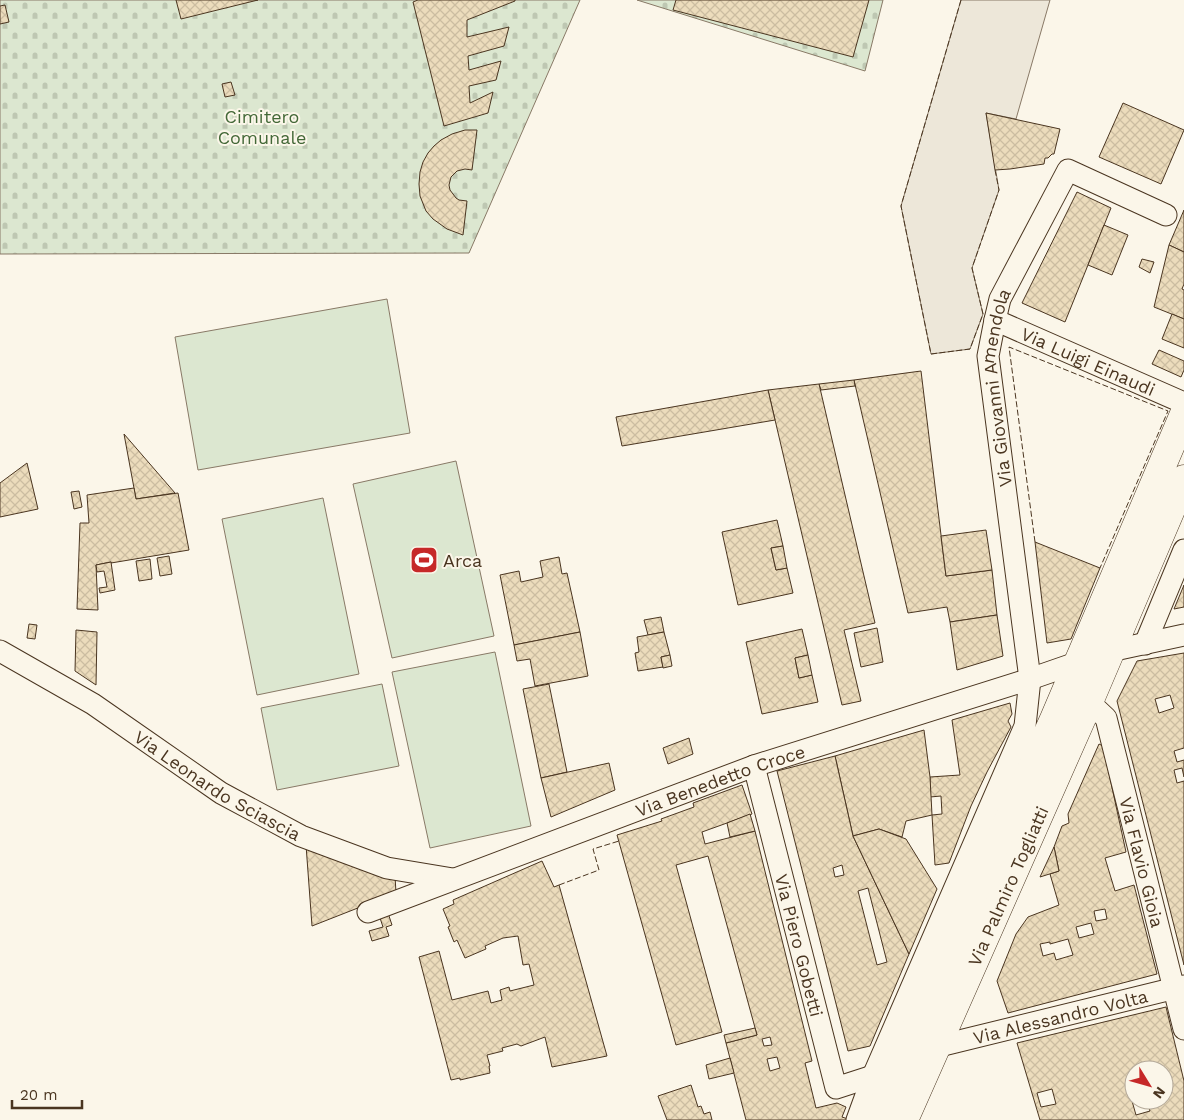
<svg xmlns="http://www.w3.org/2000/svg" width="1184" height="1120" viewBox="0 0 1184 1120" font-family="'Work Sans',sans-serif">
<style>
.cemetery{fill:url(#cemetery-stones);stroke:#887966}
.garden{fill:#dce7d0;stroke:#887966}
.parking{fill:#ede7d9;stroke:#887966}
.building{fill:url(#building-cross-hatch);stroke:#4a3520;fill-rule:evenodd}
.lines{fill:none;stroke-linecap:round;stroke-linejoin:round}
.minor-casing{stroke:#4a3520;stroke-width:23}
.secondary-casing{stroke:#4a3520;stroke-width:29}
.minor{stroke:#fbf6e9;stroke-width:21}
.secondary{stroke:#fbf6e9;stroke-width:28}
.fence{stroke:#4a3520;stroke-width:1;stroke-dasharray:6 2.5;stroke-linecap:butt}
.labels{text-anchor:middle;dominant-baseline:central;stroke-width:4;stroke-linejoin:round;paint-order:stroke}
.park-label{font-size:18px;fill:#436837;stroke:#fbf6e9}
.street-label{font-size:18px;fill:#4a3520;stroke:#fbf6e9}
.poi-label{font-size:18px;fill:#4a3520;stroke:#fbf6e9;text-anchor:start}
</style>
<defs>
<pattern id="cemetery-stones" width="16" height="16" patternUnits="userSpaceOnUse" patternTransform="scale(1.25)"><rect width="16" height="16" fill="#dce7d0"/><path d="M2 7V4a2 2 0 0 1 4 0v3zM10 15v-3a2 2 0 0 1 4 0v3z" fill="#bec7b2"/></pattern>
<pattern id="building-cross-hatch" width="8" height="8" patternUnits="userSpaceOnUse" patternTransform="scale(1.25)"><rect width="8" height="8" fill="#ecdcbc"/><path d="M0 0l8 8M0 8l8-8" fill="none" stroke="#ccbda1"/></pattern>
</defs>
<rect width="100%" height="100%" fill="#fbf6e9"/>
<g class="cemetery">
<polygon points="0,0 580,0 469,253 0,254"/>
<polygon points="637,0 883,0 865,71"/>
</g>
<g class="garden">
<polygon points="387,299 410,433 198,470 175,337"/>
<polygon points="456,461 494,636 392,658 353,484"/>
<polygon points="323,498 359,674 257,695 222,519"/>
<polygon points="495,652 531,826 430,848 392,672"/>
<polygon points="382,684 399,766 277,790 261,708"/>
</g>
<polygon class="parking" points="961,0 1050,0 1016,119 986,113 999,190 972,268 983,314 970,349 931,354 901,206"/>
<g class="building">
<polygon points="176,0 258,0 181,19"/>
<polygon points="418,0 515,0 515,1 467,20 467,37 509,27 504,46 468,56 469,70 501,61 496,80 469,86 470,103 493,92 488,113 444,126 413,2"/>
<polygon points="676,0 869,0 853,57 673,10"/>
<polygon points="5,5 9,22 0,24 0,6"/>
<polygon points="231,82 235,95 225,97 222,84"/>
<polygon points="1123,103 1184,130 1161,184 1099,157"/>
<polygon points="986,113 1060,129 1054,154 1052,154 1048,158 1045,158 1044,164 1010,169 995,170"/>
<polygon points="465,130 477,130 472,170 465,169 457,171 451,177 449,185 450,190 456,198 459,200 467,201 463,235 447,229 433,219 426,211 420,196 419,184 420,172 423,162 428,153 434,146 441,140 452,134"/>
<polygon points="1077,192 1111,208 1065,322 1022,303"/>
<polygon points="1184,210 1184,252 1169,245"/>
<polygon points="1104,225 1128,235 1112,275 1088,265"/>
<polygon points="1169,245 1184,252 1184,284 1182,289 1184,290 1184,319 1154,307"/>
<polygon points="1142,259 1154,262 1150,273 1139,267"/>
<polygon points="1172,314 1184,319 1184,348 1162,339"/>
<polygon points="1159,350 1184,361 1184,370 1181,377 1152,364"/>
<polygon points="921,371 946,576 992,570 997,615 950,622 947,607 908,613 854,380"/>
<polygon points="854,380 855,386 821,390 819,384"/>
<polygon points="819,384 875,623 844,630 861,701 842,705 768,390"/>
<polygon points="768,390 775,420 622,446 616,417"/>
<polygon points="124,434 175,493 136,499"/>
<polygon points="27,463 38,509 0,517 0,483"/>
<polygon points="134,488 136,499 178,493 189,550 111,563 111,562 96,565 98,610 77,609 80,523 89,523 87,495"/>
<polygon points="79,491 82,507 74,509 71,492"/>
<polygon points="777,520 783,546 771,548 776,570 787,568 793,593 738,605 722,532"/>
<polygon points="986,530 992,570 946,576 941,536"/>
<polygon points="1035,542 1100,568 1071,639 1047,643"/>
<polygon points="783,546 787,568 776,570 771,548"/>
<polygon points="169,556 172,574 160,576 157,558"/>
<polygon points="559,557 562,574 567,573 580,632 514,645 500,575 519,571 521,582 543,577 540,561"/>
<polygon points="150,559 152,579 139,581 136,561"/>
<polygon points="111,562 115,590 100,593 99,588 107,587 104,571 97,572 96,565"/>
<polygon points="1184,585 1184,607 1174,609"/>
<polygon points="997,615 1003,656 957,670 950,622"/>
<polygon points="661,617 664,632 648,635 644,620"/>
<polygon points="29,624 37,625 35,639 27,638"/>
<polygon points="877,628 883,662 861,667 854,633"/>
<polygon points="802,629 808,655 795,658 799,678 812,675 818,702 762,714 746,642"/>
<polygon points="76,630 97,632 96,685 75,671"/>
<polygon points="580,632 588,676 535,686 530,659 517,661 514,645"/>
<polygon points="664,632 670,655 661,657 663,667 638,671 635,653 639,652 637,637"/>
<path d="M1184 653V748L1174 751 1177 762 1184 760V777L1182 768 1174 770 1177 783 1184 781V965L1117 701 1137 661ZM1170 695 1174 708 1159 713 1155 699Z"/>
<polygon points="670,655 672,666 663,668 661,657"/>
<polygon points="808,655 812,675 799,678 795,658"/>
<polygon points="549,684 567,772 541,778 523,689"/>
<polygon points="1010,703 1012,714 1008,721 1011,727 987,772 971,806 949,863 935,865 932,815 942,814 941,796 930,797 930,777 960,775 952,720"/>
<polygon points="924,730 930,777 932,815 906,821 902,837 879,829 853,836 835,756"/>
<polygon points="689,738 693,754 668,764 663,748"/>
<path d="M1099 744 1103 746 1126 852 1105 858 1115 891 1134 885 1157 974 1008 1013 997 981 1016 934 1028 917 1059 905 1050 874 1059 871 1054 847 1062 826 1069 823 1068 814ZM1105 909 1107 919 1096 921 1094 911ZM1091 923 1094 934 1079 938 1076 927ZM1068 939 1073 955 1056 960 1054 953 1043 956 1040 944 1050 942V944Z"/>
<path d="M835 756 853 836 909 954 870 1046 848 1051 777 771ZM842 865 844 875 835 877 833 868ZM868 888 887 962 877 965 858 891Z"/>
<polygon points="609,763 615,790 551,817 541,778"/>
<path d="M742 785 752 814 702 832 705 844 755 831 812 1061 805 1063 816 1108 837 1103 846 1107 842 1117 848 1119V1120H746L726 1043 757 1035 708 856 676 865 722 1032 676 1045 617 835 662 821 661 819 694 807 693 803ZM770 1037 772 1045 764 1046 762 1039ZM777 1057 780 1068 770 1071 767 1059Z"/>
<polygon points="750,814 755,831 730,837 727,823"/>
<polygon points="879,829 906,839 937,889 909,954 853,836"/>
<polygon points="306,845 395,876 396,893 312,926"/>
<polygon points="1054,847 1059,871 1040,877"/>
<polygon points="542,861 554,887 559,885 607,1056 552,1067 545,1037 521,1046 517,1044 502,1048 503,1051 487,1055 490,1066 489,1066 490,1073 460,1080 460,1078 451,1080 419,957 439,951 452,1000 488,991 491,1003 502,1000 500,990 509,987 510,991 534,985 529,964 523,965 518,936 503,938 485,946 486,949 465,958 457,940 454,942 448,927 450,926 443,909 454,904 453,900"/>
<polygon points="388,913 392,925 386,927 389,936 372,941 369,931 383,927 379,915"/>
<path d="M1166 1007 1184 1081V1120H1040L1017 1043ZM1134 1070H1164V1100H1146L1150 1111 1136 1115 1132 1101 1135 1100ZM1052 1089 1056 1104 1041 1107 1037 1093Z"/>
<polygon points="755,1028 757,1035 726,1043 724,1035"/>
<polygon points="730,1058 734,1073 709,1079 706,1065"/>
<polygon points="691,1085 698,1107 701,1106 704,1114 710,1112 712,1120 667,1120 658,1096"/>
</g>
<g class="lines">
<defs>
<g id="minor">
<path id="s1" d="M995 320 1184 403"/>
<polyline points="1145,644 1184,550"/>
<path id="s2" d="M0 651 93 704 221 793 301 836 387 868 453 879"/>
<polyline points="1110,651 1184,635"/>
<path id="s3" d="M1089 702 1106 718 1184 1029"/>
<path id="s4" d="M754 766 836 1088 873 1076"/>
<path id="s5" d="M368 912 754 766 1030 679 1079 662"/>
<path id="s6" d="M935 1047 1184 986"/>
<path id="s7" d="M857 1120 873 1076 1025 726 1030 679 988 356 995 320 1000 299 1068 170 1166 215"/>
</g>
<g id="secondary">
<polyline points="877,1120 936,981 1054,719 1184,414"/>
<path id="s8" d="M904 1120 1089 702 1184 479"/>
</g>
</defs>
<use href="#minor" class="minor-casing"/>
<use href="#secondary" class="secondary-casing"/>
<use href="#minor" class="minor"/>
<use href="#secondary" class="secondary"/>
<g class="fence">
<polyline points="961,0 901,206 931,354 970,349 983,314 972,268 999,190 995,170"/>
<polyline points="1035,542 1009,347 1168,411 1100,568"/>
<polyline points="559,885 599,870 593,849 619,841"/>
</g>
</g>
<defs>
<symbol id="stadium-square" viewBox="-11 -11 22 22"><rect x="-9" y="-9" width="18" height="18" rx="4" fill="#c62828" stroke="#fbf6e9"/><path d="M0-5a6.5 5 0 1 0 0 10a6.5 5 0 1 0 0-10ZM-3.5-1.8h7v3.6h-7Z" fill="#fff"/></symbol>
</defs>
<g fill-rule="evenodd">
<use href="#stadium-square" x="408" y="544" width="32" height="32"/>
</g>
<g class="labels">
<g class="park-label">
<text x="262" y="116">Cimitero<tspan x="262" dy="21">Comunale</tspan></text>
</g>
<g class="street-label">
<text stroke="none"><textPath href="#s1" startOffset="102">Via Luigi Einaudi</textPath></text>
<text stroke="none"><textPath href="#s7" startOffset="770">Via Giovanni Amendola</textPath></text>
<text stroke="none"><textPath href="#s5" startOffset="376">Via Benedetto Croce</textPath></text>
<text stroke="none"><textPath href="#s2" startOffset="256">Via Leonardo Sciascia</textPath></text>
<text stroke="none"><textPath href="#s3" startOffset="172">Via Flavio Gioia</textPath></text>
<text stroke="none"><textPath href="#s8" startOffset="256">Via Palmiro Togliatti</textPath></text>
<text stroke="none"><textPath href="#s4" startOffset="185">Via Piero Gobetti</textPath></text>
<text stroke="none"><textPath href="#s6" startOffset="129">Via Alessandro Volta</textPath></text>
</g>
<g class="poi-label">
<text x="443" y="560">Arca</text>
</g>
</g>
<g transform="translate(1149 1085) rotate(127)"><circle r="24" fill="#fbf6e9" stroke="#b4a999"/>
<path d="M0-4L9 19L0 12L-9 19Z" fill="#c62828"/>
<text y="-8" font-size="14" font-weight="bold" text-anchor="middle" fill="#4a3520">N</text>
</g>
<path d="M12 1100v8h70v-8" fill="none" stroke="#4a3520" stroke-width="2.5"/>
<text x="20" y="1100" font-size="15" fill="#4a3520" stroke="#fbf6e9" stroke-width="4" paint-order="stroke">20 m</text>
</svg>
